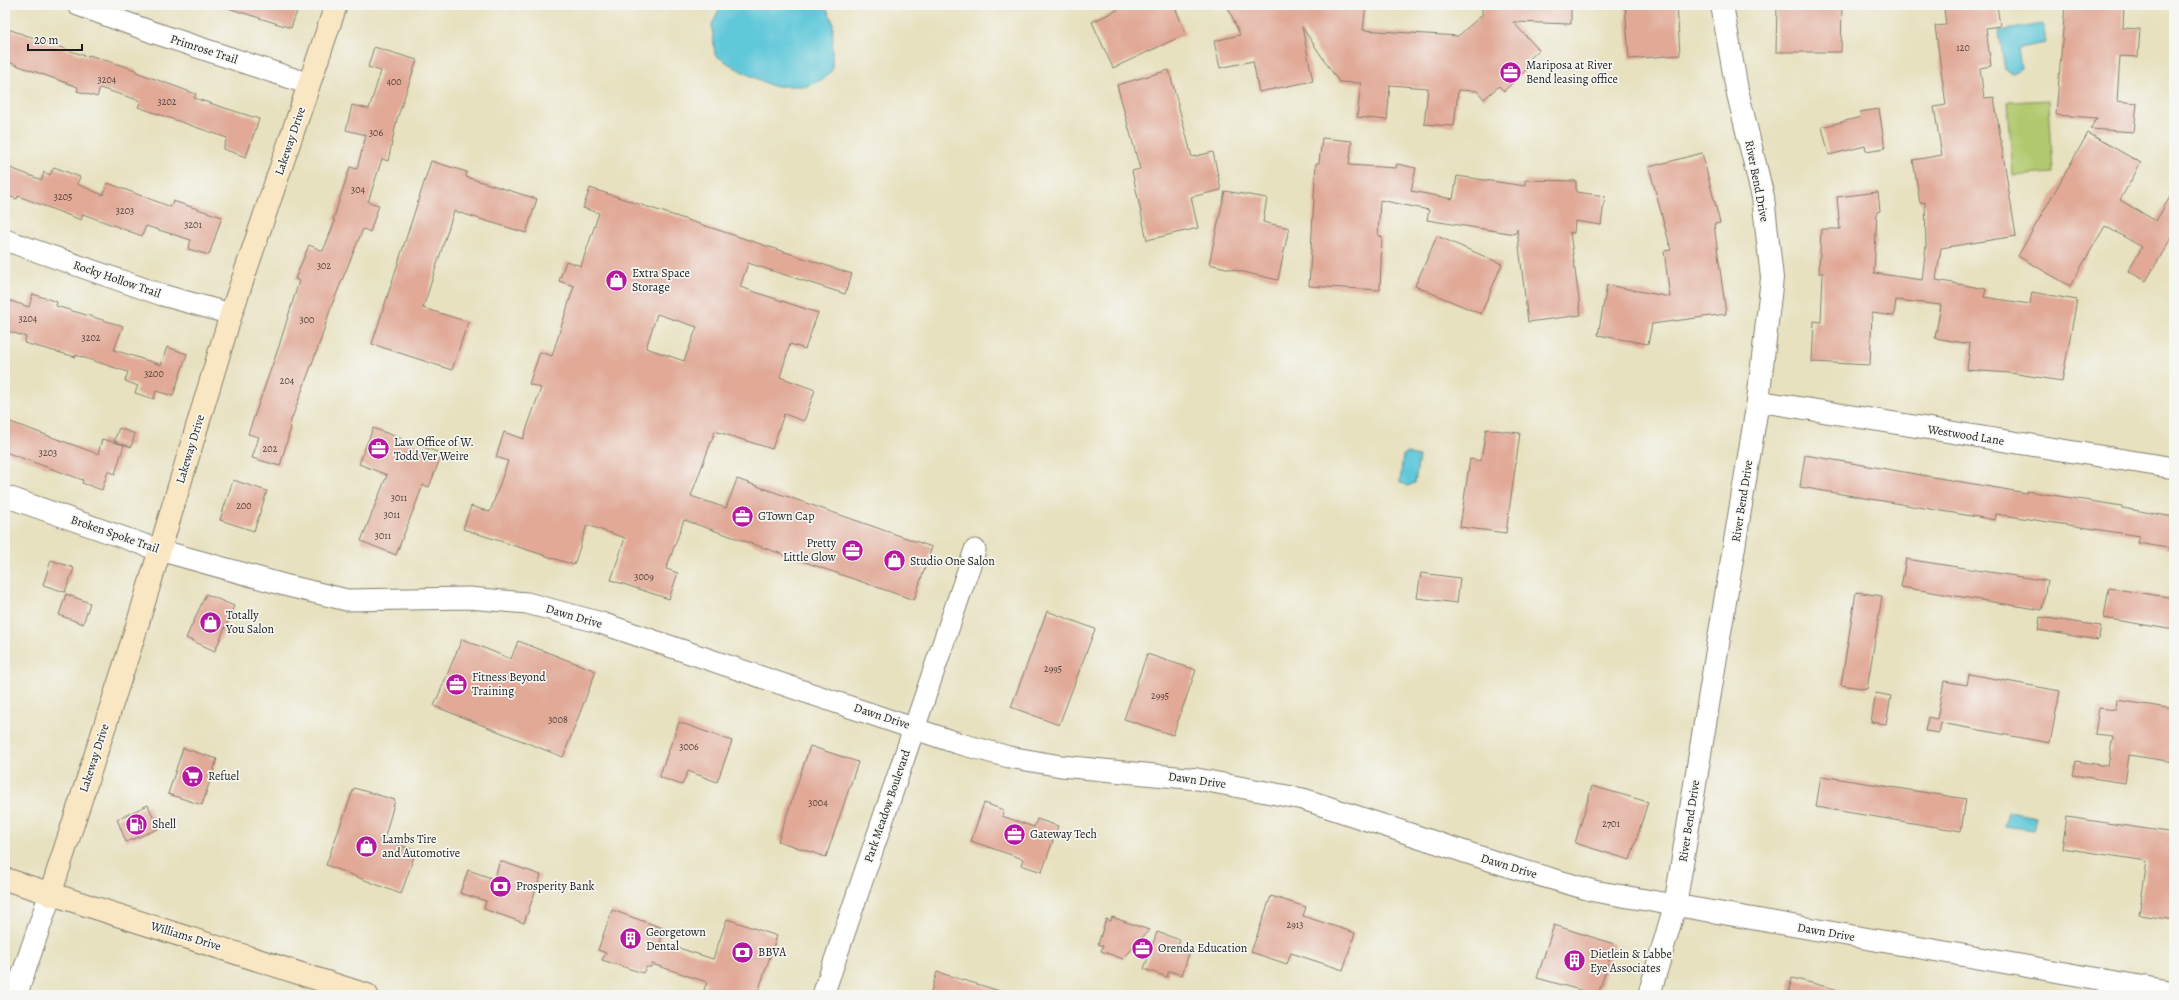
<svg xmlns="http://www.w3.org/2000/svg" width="2179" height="1000" viewBox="0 0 2179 1000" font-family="Alegreya,serif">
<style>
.green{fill:#b1c96e;stroke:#667245}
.water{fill:#5ec8d9;stroke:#3d727a}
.building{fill:#e1a996;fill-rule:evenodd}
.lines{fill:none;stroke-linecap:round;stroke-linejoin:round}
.minor-casing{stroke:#827e6e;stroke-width:23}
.tertiary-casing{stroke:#827e6e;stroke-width:24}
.secondary-casing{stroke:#827e6e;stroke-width:24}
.minor{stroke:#fff;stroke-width:21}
.tertiary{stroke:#fff;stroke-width:22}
.secondary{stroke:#f9e7c3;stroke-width:22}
.labels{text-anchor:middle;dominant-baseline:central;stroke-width:3.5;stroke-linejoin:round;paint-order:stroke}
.number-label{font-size:10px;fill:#4d3f3a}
.street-label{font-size:12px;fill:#1c1c1c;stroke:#f6f6f2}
.poi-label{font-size:12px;fill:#1c1c1c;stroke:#f6f6f2;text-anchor:start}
</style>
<rect width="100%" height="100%" fill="#f6f6f2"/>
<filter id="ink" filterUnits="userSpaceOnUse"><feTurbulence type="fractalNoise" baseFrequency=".025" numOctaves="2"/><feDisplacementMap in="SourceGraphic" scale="8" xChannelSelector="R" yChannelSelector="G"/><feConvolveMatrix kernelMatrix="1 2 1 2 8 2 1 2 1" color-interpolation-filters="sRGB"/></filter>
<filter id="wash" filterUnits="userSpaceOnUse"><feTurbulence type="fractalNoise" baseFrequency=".012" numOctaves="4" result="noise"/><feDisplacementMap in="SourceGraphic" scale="16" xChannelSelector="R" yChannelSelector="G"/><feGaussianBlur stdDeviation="0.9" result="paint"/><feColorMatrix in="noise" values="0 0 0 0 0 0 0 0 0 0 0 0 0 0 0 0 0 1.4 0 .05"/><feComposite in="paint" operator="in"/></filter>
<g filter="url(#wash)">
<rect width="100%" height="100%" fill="#e7e1bf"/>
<polygon class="green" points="2049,100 2053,173 2013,176 2008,102"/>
<g class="water">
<polygon points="721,5 825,5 833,22 832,70 825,78 807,86 772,86 739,70 715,55 712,25"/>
<polygon points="2043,24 2046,43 2018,48 2021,68 2013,73 2005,70 1999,31"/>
<polygon points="1408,453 1419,457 1415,483 1407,486 1400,482 1403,455"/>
<polygon points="2008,811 2037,816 2034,830 2005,826"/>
</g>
<g id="blocks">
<g class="building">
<polygon points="228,5 299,5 291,28 228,8"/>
<polygon points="1128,5 1141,5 1143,10 1155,5 1174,5 1186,34 1113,68 1092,22"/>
<polygon points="1227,5 1366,5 1363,30 1458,36 1482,15 1482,5 1571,5 1571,24 1513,22 1539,50 1526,62 1528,68 1504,91 1499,86 1484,99 1477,91 1458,90 1454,126 1424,124 1428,88 1390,85 1387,120 1357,117 1361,83 1339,82 1302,27 1313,81 1259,92 1253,61 1220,68 1214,41 1240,35"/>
<polygon points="1625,5 1677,5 1680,55 1629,59"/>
<polygon points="1777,5 1842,5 1841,52 1776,52"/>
<polygon points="1973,5 1997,5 2000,26 1986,28 1991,66 1980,68 1984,98 1994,97 2016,236 1941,248 1936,280 1986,289 1984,297 2030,304 2032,292 2077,300 2062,381 2011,373 1967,370 1970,344 1935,338 1941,305 1896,300 1894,316 1872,313 1870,365 1812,362 1814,321 1821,322 1823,273 1819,273 1821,229 1840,229 1837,197 1878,192 1880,211 1877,212 1874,273 1922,280 1926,246 1925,202 1920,203 1913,160 1942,155 1934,107 1946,105 1935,26 1946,25 1944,9"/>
<polygon points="2065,5 2124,5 2123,28 2140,29 2138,57 2120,56 2117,101 2137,103 2134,132 2090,129 2097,118 2056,115"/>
<polygon points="5,28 88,57 89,55 136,70 136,72 196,94 194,98 259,119 246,157 223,149 227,138 138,107 141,101 100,88 97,97 77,91 78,87 5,61"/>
<polygon points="374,47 417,60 397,119 388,161 382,159 368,202 379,205 370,232 363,229 331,307 321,339 289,426 291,427 280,466 252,458 259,437 248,434 279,346 299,281 295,279 309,245 323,251 335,221 333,220 350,167 357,169 366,135 346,130 352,105 369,109 381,71 368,67"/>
<polygon points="1169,70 1192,157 1213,152 1221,190 1191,197 1198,228 1147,240 1132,171 1140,169 1117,85"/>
<polygon points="1879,109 1885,148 1866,151 1865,146 1829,155 1822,127 1861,117 1860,112"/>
<polygon points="2088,133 2141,163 2120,200 2156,221 2174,190 2174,233 2146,281 2128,271 2142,247 2105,226 2070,286 2018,256"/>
<polygon points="1322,138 1352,141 1349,165 1396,168 1397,164 1416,168 1411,191 1453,199 1457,176 1525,186 1525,180 1576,181 1576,192 1605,196 1601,225 1575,221 1574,233 1570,232 1581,315 1528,322 1517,229 1515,234 1427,220 1429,210 1380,200 1378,236 1382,236 1380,290 1309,286 1316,163 1319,163"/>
<polygon points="1702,153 1720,223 1714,224 1726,314 1652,324 1648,344 1598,335 1607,285 1670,297 1664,251 1671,250 1649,167"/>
<polygon points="431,161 467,172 466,177 537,199 526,233 454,211 423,308 468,322 452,370 372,344"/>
<polygon points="5,166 42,180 44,172 50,175 54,167 80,177 77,184 103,195 108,183 171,207 173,201 222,217 209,255 188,249 191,240 146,226 142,236 83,214 81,220 18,196 17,199 5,195"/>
<path d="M590 188 852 274 845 294 748 263 740 287 818 313 805 349 790 344 780 377 815 390 804 421 784 414 772 449 715 431 691 496 726 508 737 479 932 547 914 600 684 520 666 569 678 573 669 599 611 580 625 538 587 525 574 565 463 529 471 506 490 512 508 461 496 457 504 432 523 439 541 388 529 384 540 352 552 356 574 286 559 281 566 261 581 266 599 213 583 208ZM657 314 697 327 684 361 646 348Z"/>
<polygon points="1225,191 1267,198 1263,222 1289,228 1278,280 1209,264"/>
<polygon points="1437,236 1502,264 1481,314 1415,286"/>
<polygon points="33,294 57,302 56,306 123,326 114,350 161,365 167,347 187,354 173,396 156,391 154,399 135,393 138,386 125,381 128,372 76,355 76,357 24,343 26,337 5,330 5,299 29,307"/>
<polygon points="5,420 98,454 102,439 124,445 115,474 108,471 102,490 82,483 83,480 5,452"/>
<polygon points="119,428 135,434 131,447 114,441"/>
<polygon points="373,428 442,454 429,487 423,485 396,555 361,541 387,475 359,464"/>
<polygon points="1486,429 1520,433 1506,533 1460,527 1470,459 1481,461"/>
<polygon points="1805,455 2026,493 2027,491 2122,506 2122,508 2174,517 2174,549 2138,543 2140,536 1996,514 1995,520 1800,487"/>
<polygon points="233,480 267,491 254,531 220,520"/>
<polygon points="1906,559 2047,581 2042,610 1901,587"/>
<polygon points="51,560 74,568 65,592 43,585"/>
<polygon points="1421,573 1460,578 1457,603 1417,598"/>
<polygon points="2109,588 2174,598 2174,630 2104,618"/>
<polygon points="1856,592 1882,596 1867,689 1841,685"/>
<polygon points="66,594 90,603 83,624 59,615"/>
<polygon points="206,594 234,606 215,651 186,638"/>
<polygon points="1047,611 1095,629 1059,725 1011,707"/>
<polygon points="2040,617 2101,626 2098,640 2038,630"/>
<polygon points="462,639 511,659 518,641 596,671 563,757 434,706"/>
<polygon points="1147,654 1196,670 1173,735 1124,719"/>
<polygon points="1969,674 2060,691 2050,743 1941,723 1939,733 1925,731 1928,717 1937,719 1944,681 1967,685"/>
<polygon points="1876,693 1891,696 1886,724 1871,722"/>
<polygon points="2117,700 2174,709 2174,762 2129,755 2125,783 2073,775 2076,761 2108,766 2113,736 2095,734 2099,708 2116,710"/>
<polygon points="679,722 732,741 717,782 688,771 682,785 659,777"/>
<polygon points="810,746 858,762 826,857 778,841"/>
<polygon points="183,748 217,759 202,805 168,794"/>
<polygon points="1821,776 1966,799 1961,831 1816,807"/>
<polygon points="1592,786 1648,802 1630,860 1575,843"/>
<polygon points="354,788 395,800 384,840 416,851 401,894 326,865"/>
<polygon points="984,803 1004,810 1002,816 1034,827 1037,819 1058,826 1042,872 1021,865 1023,859 971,841"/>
<polygon points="148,805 158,829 126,842 117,819"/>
<polygon points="2067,817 2174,833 2174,920 2139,915 2147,861 2062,848"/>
<polygon points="500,861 541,875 524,923 484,909 486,901 460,893 468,870 494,879"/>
<polygon points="1271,896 1306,907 1303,916 1355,933 1343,970 1291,953 1287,964 1251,952"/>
<polygon points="612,910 665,929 660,942 713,959 727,919 777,936 757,995 702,995 707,982 652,964 651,967 646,967 643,973 602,960 606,953 598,950"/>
<polygon points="1112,917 1149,930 1123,959 1101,951 1103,946 1098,944 1106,919 1111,921"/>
<polygon points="1554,925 1614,944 1598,995 1537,978"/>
<polygon points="1157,932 1180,940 1178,946 1190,950 1182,975 1169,971 1167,977 1144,969"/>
<polygon points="937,972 1000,991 999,995 930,995"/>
<polygon points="1792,978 1839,990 1839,995 1788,995"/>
</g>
</g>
</g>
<g filter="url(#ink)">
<use href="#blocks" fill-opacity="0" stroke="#827e6e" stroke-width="1"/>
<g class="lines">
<defs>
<g id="minor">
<polyline points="78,5 152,32 309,84"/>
<polyline points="5,240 162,295 231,314"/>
<polyline points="1758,401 2174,468"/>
<polyline points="5,496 159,550 288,586 347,600 469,598 527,603 598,622 957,743 1009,757 1061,766 1197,779 1303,799 1514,868 1594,891 2174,992"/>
<polyline points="823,995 975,550"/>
</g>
<g id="tertiary">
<polyline points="16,995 50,895"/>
<polyline points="1649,995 1675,906 1758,401 1772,278 1763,197 1737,90 1722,5"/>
</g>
<g id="secondary">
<polyline points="5,879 367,995"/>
<polyline points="50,895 133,639 231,314 336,5"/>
</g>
</defs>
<use href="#minor" class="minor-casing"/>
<use href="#tertiary" class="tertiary-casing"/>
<use href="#secondary" class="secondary-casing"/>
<use href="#minor" class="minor"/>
<use href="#tertiary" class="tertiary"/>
<use href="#secondary" class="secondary"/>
</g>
</g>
<defs>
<symbol id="office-disc" viewBox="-11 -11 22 22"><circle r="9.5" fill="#b5179e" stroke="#f6f6f2"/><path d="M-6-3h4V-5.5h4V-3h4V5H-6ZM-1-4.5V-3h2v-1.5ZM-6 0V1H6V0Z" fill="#fff"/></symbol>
<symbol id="shop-disc" viewBox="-11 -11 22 22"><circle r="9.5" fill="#b5179e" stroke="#f6f6f2"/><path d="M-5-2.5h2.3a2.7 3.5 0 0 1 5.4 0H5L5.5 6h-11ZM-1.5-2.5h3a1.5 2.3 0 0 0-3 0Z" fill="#fff"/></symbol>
<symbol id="supermarket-disc" viewBox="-11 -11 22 22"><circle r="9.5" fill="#b5179e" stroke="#f6f6f2"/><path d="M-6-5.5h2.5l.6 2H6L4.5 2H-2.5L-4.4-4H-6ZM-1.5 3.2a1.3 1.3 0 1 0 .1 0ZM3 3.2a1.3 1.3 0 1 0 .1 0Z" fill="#fff"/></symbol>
<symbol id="fuel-disc" viewBox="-11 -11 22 22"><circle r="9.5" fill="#b5179e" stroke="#f6f6f2"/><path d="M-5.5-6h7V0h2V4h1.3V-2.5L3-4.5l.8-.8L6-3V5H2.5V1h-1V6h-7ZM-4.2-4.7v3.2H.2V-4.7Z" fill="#fff"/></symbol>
<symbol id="bank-disc" viewBox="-11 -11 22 22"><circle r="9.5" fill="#b5179e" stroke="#f6f6f2"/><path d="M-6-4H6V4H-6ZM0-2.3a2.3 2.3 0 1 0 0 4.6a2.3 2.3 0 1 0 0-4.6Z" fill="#fff"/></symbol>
<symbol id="building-disc" viewBox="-11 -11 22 22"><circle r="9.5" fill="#b5179e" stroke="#f6f6f2"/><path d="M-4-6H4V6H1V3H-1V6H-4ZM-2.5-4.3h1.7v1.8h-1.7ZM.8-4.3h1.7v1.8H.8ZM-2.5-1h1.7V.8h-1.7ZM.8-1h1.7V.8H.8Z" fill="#fff"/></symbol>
</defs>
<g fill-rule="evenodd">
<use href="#office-disc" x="1498" y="60" width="25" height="25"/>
<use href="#shop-disc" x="604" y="268" width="25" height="25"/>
<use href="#office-disc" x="366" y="436" width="25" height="25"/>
<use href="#office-disc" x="730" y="504" width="25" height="25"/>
<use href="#office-disc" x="840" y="538" width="25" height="25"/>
<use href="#shop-disc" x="882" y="548" width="25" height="25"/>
<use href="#shop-disc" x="198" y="610" width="25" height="25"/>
<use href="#office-disc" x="444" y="672" width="25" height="25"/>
<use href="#supermarket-disc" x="180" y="764" width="25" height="25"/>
<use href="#fuel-disc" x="124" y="812" width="25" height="25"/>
<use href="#office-disc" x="1002" y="822" width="25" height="25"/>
<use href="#shop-disc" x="354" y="834" width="25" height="25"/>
<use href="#bank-disc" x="488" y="874" width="25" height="25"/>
<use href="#building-disc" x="618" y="926" width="25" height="25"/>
<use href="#office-disc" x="1130" y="936" width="25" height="25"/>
<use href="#bank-disc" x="730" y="940" width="25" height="25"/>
<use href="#building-disc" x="1562" y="948" width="25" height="25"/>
</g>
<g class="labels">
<g class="number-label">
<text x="1963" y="47">120</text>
<text x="107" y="79">3204</text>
<text x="394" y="81">400</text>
<text x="167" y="101">3202</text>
<text x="376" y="132">306</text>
<text x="358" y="189">304</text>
<text x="63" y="196">3205</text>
<text x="125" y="210">3203</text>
<text x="193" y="224">3201</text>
<text x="324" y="265">302</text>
<text x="28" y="318">3204</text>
<text x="307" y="319">300</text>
<text x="91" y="337">3202</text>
<text x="154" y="373">3200</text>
<text x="287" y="380">204</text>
<text x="270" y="448">202</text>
<text x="48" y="452">3203</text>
<text x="399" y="497">3011</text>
<text x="244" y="505">200</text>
<text x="392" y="514">3011</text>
<text x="383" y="535">3011</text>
<text x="644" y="576">3009</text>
<text x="1053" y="668">2995</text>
<text x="1160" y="695">2995</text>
<text x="558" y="719">3008</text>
<text x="689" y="746">3006</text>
<text x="818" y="802">3004</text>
<text x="1611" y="823">2701</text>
<text x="1295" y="924">2913</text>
</g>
<g class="street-label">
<text transform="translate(204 49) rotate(18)">Primrose Trail</text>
<text transform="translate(290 141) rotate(-71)">Lakeway Drive</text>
<text transform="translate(1757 181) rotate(79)">River Bend Drive</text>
<text transform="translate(117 279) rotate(19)">Rocky Hollow Trail</text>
<text transform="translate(1966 435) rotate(9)">Westwood Lane</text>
<text transform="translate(190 449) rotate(-73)">Lakeway Drive</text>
<text transform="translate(1742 501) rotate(-81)">River Bend Drive</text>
<text transform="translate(115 534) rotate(19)">Broken Spoke Trail</text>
<text transform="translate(574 616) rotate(16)">Dawn Drive</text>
<text transform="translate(882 716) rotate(18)">Dawn Drive</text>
<text transform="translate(94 758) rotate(-72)">Lakeway Drive</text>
<text transform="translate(1197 780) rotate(8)">Dawn Drive</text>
<text transform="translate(887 806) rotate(-71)">Park Meadow Boulevard</text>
<text transform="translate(1689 821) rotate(-81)">River Bend Drive</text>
<text transform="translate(1509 866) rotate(17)">Dawn Drive</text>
<text transform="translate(1826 932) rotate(10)">Dawn Drive</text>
<text transform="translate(186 936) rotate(17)">Williams Drive</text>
</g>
<g class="poi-label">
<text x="1526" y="65">Mariposa at River<tspan x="1526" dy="14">Bend leasing office</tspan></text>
<text x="632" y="273">Extra Space<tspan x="632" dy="14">Storage</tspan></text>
<text x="394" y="442">Law Office of W.<tspan x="394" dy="14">Todd Ver Weire</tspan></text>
<text x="758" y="516">GTown Cap</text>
<text x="836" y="543" text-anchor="end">Pretty<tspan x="836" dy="14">Little Glow</tspan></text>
<text x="910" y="561">Studio One Salon</text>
<text x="226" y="615">Totally<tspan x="226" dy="14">You Salon</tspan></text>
<text x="472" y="677">Fitness Beyond<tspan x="472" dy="14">Training</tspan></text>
<text x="208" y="776">Refuel</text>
<text x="152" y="824">Shell</text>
<text x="1030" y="834">Gateway Tech</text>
<text x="382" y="839">Lambs Tire<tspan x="382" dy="14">and Automotive</tspan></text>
<text x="516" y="886">Prosperity Bank</text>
<text x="646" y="932">Georgetown<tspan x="646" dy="14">Dental</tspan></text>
<text x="1158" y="948">Orenda Education</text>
<text x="758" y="952">BBVA</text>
<text x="1590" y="954">Dietlein &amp; Labbe<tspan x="1590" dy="14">Eye Associates</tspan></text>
</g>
</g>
<rect width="2179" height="1000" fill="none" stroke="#f6f6f2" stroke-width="20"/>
<path d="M28 44v6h54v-6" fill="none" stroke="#1c1c1c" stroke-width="2"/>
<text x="34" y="44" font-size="12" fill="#1c1c1c" stroke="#f6f6f2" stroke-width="3" paint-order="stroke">20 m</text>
</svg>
